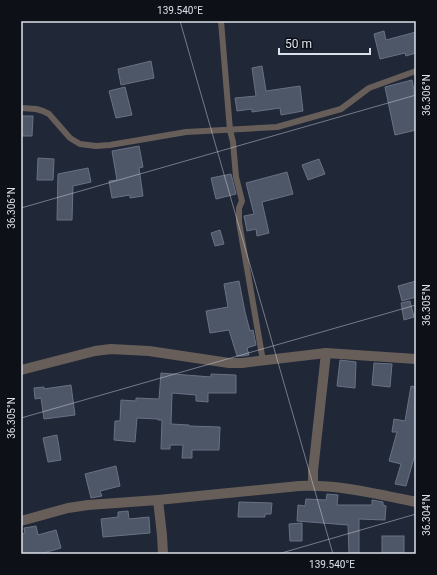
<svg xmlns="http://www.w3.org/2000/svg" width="437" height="575" viewBox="0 0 437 575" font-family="Roboto,sans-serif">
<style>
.building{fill:#4e5768;stroke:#687284}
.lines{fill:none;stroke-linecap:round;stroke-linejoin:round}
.service{stroke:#675e59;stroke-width:6}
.minor{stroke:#675e59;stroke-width:10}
.tertiary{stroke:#675e59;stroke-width:10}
.ticks{fill:none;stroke:#dbe0ea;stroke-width:1;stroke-opacity:0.45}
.neatline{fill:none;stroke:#dbe0ea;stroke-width:1.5}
.ticks-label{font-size:10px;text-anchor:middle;fill:#dbe0ea}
</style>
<rect width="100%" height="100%" fill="#202737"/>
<g class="building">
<polygon points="384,31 386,40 416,32 416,53 406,56 405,53 380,59 374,34"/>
<polygon points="151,61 154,78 121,85 118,69"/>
<polygon points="262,66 266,91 300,86 303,111 281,115 280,108 252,112 252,109 237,111 235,98 256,96 252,68"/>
<polygon points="412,80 416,101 416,130 395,135 385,87"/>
<polygon points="125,87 132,115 116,118 109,91"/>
<polygon points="21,116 33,116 32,136 21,136"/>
<polygon points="139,146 143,167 139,168 143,196 130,198 130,195 112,198 109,181 117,180 112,151"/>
<polygon points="38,158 54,159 53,180 37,180"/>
<polygon points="319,159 325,174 308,180 302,165"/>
<polygon points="88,168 91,182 73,186 72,220 57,220 58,174"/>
<polygon points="287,172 293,194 262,202 269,233 257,236 256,229 247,231 244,216 254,214 246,183"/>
<polygon points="231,174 236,194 216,199 211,178"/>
<polygon points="220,230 224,244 215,246 211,233"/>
<polygon points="239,281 245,312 250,331 253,330 256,345 247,348 249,355 243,356 237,356 229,330 210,333 206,311 228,307 224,284"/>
<polygon points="416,281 416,297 402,301 398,286"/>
<polygon points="410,301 414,317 404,320 401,303"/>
<polygon points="340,360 356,362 355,388 337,386"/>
<polygon points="374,363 392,364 390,387 372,385"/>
<polygon points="161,373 211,377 211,374 236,375 236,393 208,393 208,402 196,401 196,395 172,393 171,424 189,425 189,426 220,427 219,450 192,450 192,458 182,458 183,445 170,445 170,449 161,449 162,420 158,420 158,419 137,418 135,442 114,440 115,421 120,421 121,400 136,401 136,398 159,399"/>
<polygon points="71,385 75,415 44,419 41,398 35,399 34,388 44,387 44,389"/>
<polygon points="411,386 416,387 416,451 406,486 395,484 401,464 389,461 397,432 392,432 394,419 405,421"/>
<polygon points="57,435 61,460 48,462 43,438"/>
<polygon points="116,466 120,486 100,491 102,496 91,498 85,474"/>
<polygon points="327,494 338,495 337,505 372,505 372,500 383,502 383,505 386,506 385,520 359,519 359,554 349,554 348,525 297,521 298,505 305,506 306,499 326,500"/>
<polygon points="239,502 272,503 271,514 265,514 265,517 238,517"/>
<polygon points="128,511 129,519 149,517 150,533 103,537 101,519 118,517 118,512"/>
<polygon points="302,523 302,541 290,541 289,524"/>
<polygon points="36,526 38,535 56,530 61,548 40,554 21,554 21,534 25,533 24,528"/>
<rect x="382" y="536" width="22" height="18"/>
</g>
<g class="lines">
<g class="service">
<polyline points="221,21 230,130 233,142 236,177 242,201 239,208 239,222 263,361"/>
<polyline points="21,108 36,109 43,111 49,114 70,138 80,144 96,146 110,145 186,132 277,127 341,109 369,88 416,71"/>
</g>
<g class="minor">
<polyline points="21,370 95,351 111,349 149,351 229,363 242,363 326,353 416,359"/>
<polyline points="313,485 313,471 326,353"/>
<polyline points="158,500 162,535 163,554"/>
</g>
<path class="tertiary" d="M21 521 68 508 88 505 158 500 299 486C338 484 377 494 416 502"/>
</g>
<path class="ticks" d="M180 21 333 554M21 208 416 95M21 418 416 305M278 554 416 514"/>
<rect width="437" height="575" fill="none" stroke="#0d1017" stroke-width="44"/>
<path d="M279 48v6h91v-6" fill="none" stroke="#dbe0ea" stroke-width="2"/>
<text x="285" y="48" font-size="12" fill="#dbe0ea" stroke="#0d1017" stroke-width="3" paint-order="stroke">50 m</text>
<rect x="22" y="22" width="393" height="531" class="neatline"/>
<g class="ticks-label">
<text x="180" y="14">139.540°E</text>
<text transform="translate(426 95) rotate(-90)" y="4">36.306°N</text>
<text transform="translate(11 208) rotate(-90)" y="4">36.306°N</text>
<text transform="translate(426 305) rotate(-90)" y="4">36.305°N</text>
<text transform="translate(11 418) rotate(-90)" y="4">36.305°N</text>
<text transform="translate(426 515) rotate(-90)" y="4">36.304°N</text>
<text x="332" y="568">139.540°E</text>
</g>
</svg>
